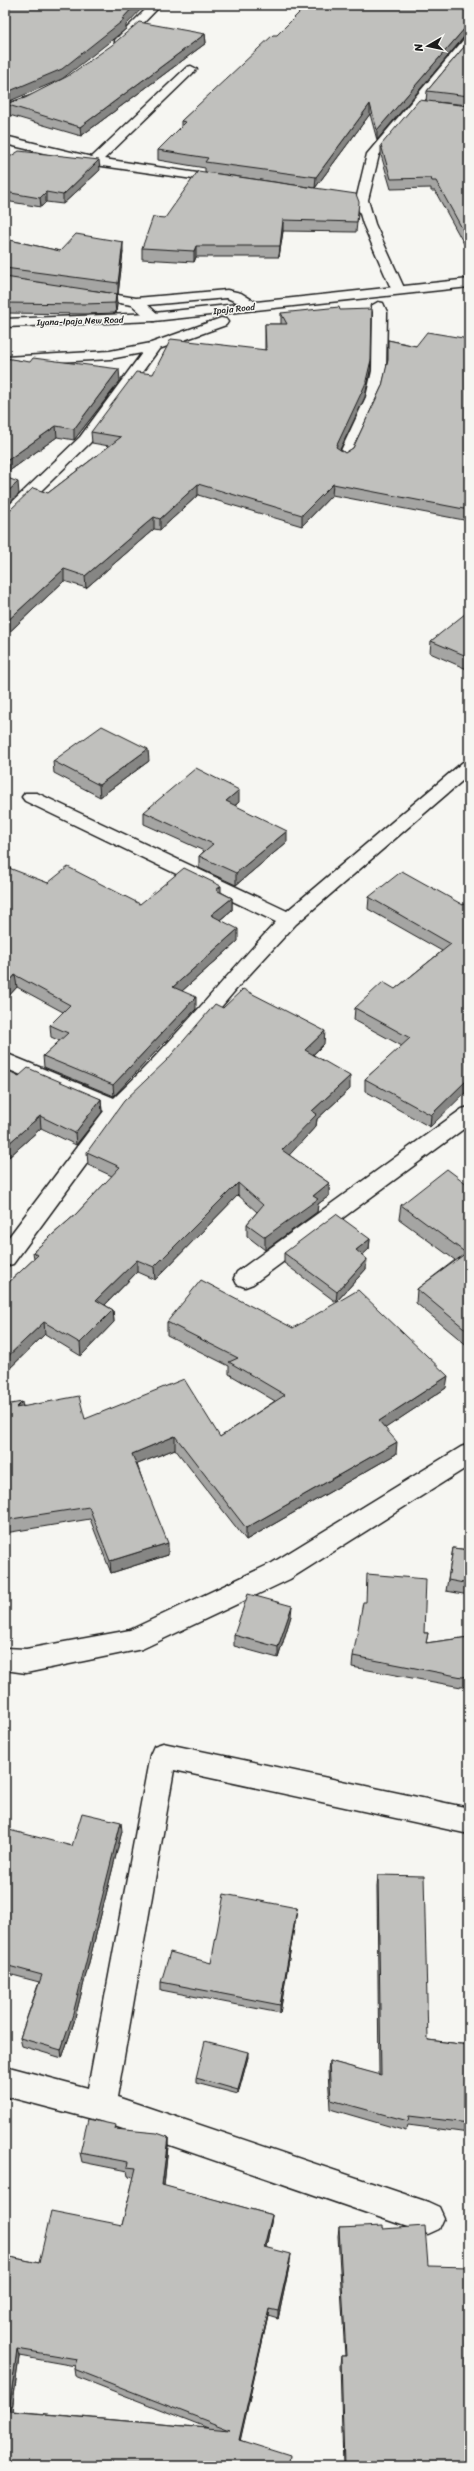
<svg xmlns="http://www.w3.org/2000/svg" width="474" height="2471" viewBox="0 0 474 2471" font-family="Sriracha,sans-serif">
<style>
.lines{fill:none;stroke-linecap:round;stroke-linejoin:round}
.minor-casing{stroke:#1c1c1c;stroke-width:3}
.primary-casing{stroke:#1c1c1c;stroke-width:3}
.minor{fill:#f6f6f2;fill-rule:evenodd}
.primary{fill:#f6f6f2;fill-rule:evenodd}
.wall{fill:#a5a5a3;stroke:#1c1c1c;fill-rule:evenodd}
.shaded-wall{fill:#868684;stroke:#1c1c1c}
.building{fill:#c0c0bd;stroke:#1c1c1c;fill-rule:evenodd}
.labels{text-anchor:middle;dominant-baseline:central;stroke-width:3;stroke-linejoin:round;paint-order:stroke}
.far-street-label{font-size:9px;fill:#1c1c1c;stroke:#f6f6f2}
</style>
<rect width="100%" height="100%" fill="#f6f6f2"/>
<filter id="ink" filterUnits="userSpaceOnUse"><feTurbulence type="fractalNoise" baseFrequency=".025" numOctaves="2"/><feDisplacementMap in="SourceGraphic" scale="8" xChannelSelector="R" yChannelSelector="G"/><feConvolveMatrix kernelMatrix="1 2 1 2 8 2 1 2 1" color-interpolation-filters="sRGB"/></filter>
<g filter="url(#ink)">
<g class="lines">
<defs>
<g id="minor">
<polygon points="150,5 161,5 123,44 115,44 115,40"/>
<polygon points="469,37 469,47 379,155 368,200 375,224 405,290 398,294 393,293 363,224 356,200 367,154 465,38"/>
<polygon points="191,66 197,69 195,71 104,159 224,177 228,178 230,181 228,184 95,165 5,144 5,136 92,157 187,67"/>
<polygon points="87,290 136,298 227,290 241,293 262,306 255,310 227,298 148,305 161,317 154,321 149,320 132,305 82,297 80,294 82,291"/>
<polygon points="378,302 383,303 387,312 386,371 380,397 351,459 344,463 337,459 366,397 372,371 373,312 371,306"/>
<polygon points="221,318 226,319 228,322 226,325 159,349 90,443 10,521 5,523 5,509 80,437 142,353 110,359 5,365 5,357 110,351 151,343"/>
<path d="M469 761V775L296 924 238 987 166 1072 124 1113 13 1264 5 1266V1242L104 1111 5 1068V1053L114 1098C172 1043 222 980 276 922L25 801 22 797 25 793H37L287 911 463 762Z"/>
<polygon points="469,1107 469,1125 253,1284 245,1287 237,1284 234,1278 237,1272 462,1109"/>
<polygon points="469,1444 469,1466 290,1579 142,1649 26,1673 5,1670 5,1648 26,1649 130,1630 272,1563 461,1447"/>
<polygon points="163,1743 469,1808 469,1834 174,1770 117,2097 428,2202 439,2207 444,2218 439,2229 428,2234 100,2121 5,2096 5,2066 88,2088 150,1755 154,1746"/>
</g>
<polygon id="primary" points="469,279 469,287 154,321 5,327 5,319 154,313"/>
</defs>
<use href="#minor" class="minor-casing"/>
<use href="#primary" class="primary-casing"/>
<use href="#minor" class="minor"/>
<use href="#primary" class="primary"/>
</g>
<g class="wall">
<polygon points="205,34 206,43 81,136 6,114 5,104"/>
<polygon points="277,35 464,37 377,140 370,114 315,188 205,172 205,168 158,160 158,150 181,127 181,121"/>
<polygon points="469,41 469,105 435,102 469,106 469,253 435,191 431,191 431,188 391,189 381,155 381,145 426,101 427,91"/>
<polygon points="5,160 100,170 63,204 46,202 41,207 5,201"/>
<polygon points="358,213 356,232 283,231 279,257 196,257 194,262 142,259 142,248 165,218"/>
<polygon points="5,239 60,251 123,252 118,294 88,290 116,294 117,304 116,313 85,314 5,313"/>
<polygon points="281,313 370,371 365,397 340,449 345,453 353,448 382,386 388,362 388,340 416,346 469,339 469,521 332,495 302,526 198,495 160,530 154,529 86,588 64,581 5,636 5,513 48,493 109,446 92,443 91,432 153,374 265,350 265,324 281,324"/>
<polygon points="5,358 120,381 74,440 57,437 5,474"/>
<polygon points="469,614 469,670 430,653 431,641"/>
<polygon points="53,761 149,761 100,797 54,773"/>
<polygon points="239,802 235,806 287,842 236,885 199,868 199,856 204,851 144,824 144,812"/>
<polygon points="5,869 48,883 140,904 221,892 232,898 232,910 220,920 238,941 182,991 196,1009 114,1096 44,1067 43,1056 60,1041 51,1037 50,1025 63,1012 17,987 5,1000"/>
<polygon points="369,897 463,905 430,1127 365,1091 365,1079 402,1046 354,1020 355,1008 395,989 442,951 368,909"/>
<polygon points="223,1008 324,1044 313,1055 350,1089 317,1119 316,1126 289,1155 329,1183 329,1196 318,1204 317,1212 265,1250 247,1236 247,1224 257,1212 238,1195 155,1280 137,1272 105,1305 113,1310 114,1322 81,1356 45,1334 5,1373 5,1286 34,1259 33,1252 76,1214 112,1176 88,1165 87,1152"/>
<polygon points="5,1069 19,1076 101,1099 102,1112 76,1145 41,1128 9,1157 5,1154"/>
<polygon points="469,1182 469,1347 416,1303 417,1289 455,1260 399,1219 401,1205 467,1184"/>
<polygon points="370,1239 369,1249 362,1255 366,1269 336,1302 284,1263 284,1253"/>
<polygon points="167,1322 293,1328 446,1388 385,1428 396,1454 246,1540 175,1449 137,1464 168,1555 111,1573 90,1519 5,1533 5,1405 23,1406 85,1419 220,1437 275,1401 229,1374 229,1366 167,1335"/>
<polygon points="453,1548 469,1550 469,1595 446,1591"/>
<polygon points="291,1616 278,1658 234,1646 234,1635"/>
<polygon points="424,1633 428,1633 426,1643 469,1637 469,1686 461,1687 352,1667 353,1656"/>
<polygon points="122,1831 74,2022 62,2058 22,2046 20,2038 39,1982 5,1973 5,1842 72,1846"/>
<polygon points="378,1875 428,2040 469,2045 469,2133 408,2125 406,2131 330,2109 328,2071 329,2061 379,2075 377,1887"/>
<polygon points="297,1908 296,1916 280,2013 161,1990 161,1982 211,1963"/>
<polygon points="248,2057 238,2094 196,2083 196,2078"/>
<path d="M117 2130 168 2137V2146L164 2186 272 2215 271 2223 266 2247 290 2262 278 2319 268 2316 240 2440 290 2463 289 2466H5V2256L39 2263 122 2225 134 2177 128 2176 127 2171 82 2162 80 2153ZM19 2356 75 2366 74 2369 75 2376 208 2428 12 2411Z"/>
<polygon points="339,2228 383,2229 428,2266 469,2466 343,2466 340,2364 341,2356 345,2356 338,2236"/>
</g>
<g class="shaded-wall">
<polygon points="135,5 145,5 126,25 126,29 62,79 5,103 5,93 122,19"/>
<polygon points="469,27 469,36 464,37 377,140 377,130 465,28"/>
<polygon points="205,34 206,43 81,136 80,127"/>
<polygon points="370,104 370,114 315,188 316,177"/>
<polygon points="99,160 100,170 63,204 63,195"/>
<polygon points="46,192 46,202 41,207 40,198"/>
<polygon points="283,220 283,231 279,257 280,246"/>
<polygon points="123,242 123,252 118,294 118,283"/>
<polygon points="196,246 196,257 194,262 194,251"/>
<polygon points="116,294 117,304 116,313 115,303"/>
<polygon points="371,360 370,371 365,397 336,458 336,447"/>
<polygon points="119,369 120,381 74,440 74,429"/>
<polygon points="56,426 57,437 5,474 5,462"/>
<polygon points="18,482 19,494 5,507 5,494"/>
<polygon points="198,484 198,495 160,530 160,519"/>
<polygon points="333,484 332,495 302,526 302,515"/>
<polygon points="154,517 154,529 86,588 85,576"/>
<polygon points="64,569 64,581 5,636 5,623"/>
<polygon points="148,749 149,761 100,797 99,785"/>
<polygon points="239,790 239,802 226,813 226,801"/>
<polygon points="287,831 287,842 236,885 236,873"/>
<polygon points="221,886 221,897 216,890"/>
<polygon points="232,898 232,910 211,927 211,915"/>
<polygon points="238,929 238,941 173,999 173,987"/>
<polygon points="15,975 17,987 5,1000 5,987"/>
<polygon points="196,997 196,1009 114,1096 113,1085"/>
<polygon points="325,1031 324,1044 304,1063 305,1050"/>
<polygon points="350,1076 350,1089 317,1119 316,1126 282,1163 282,1150 312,1111"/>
<polygon points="469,1078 469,1089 430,1127 431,1115"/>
<polygon points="101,1099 102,1112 76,1145 75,1133"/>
<polygon points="40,1116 41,1128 9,1157 8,1144"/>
<polygon points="238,1183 238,1195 155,1280 154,1267"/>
<polygon points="329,1183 329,1196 318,1204 317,1212 265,1250 265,1237 313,1196"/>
<polygon points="370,1239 369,1249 356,1261 356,1250"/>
<polygon points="367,1259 366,1269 336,1302 337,1292"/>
<polygon points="137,1260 137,1272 97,1313 96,1300"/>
<polygon points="113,1310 114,1322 81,1356 80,1343"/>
<polygon points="44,1322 45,1334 5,1373 5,1359"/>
<polygon points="448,1376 446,1388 378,1433 379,1421"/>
<polygon points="22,1402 24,1414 16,1408"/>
<polygon points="175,1436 175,1449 133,1466 132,1454"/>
<polygon points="397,1442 396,1454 246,1540 246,1528"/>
<polygon points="168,1543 168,1555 111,1573 110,1561"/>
<polygon points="292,1606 291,1616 278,1658 278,1647"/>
<polygon points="121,1822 122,1831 74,2022 62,2058 61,2050"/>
<polygon points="297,1908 296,1916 280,2013 280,2005"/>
<polygon points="248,2052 248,2057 238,2094 238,2090"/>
<polygon points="5,2135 7,2142 5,2147"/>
<polygon points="168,2137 168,2146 163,2194 162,2185"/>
<polygon points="272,2215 271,2223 264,2255 264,2247"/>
<polygon points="291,2254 290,2262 278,2319 278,2311"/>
<polygon points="269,2309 268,2316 239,2446 239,2440"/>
<polygon points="17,2349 19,2356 11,2418 9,2411"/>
</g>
<g class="building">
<polygon points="5,5 135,5 122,19 125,19 62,69 5,93"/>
<polygon points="307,5 469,5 469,27 465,28 377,130 370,104 316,177 205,162 208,158 158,150 186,122 181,121 273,35 277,35"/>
<polygon points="139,22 205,34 80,127 5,104 25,98 68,76 112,45"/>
<polygon points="469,41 469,96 427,91"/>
<polygon points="419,100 469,106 469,241 436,181 432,181 431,178 391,179 381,145"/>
<polygon points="19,151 99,160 63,195 46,192 40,198 5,192 5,160"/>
<polygon points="198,171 356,194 359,202 357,222 283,220 280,246 196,246 194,251 142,248 153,217 165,218"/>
<polygon points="76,234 123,242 118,283 5,268 5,239 60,251"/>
<polygon points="5,277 116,294 115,303 84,304 5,303"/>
<polygon points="339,307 340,310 372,309 371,360 365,385 336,447 345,453 353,448 382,386 388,360 388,340 416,346 427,332 469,339 469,510 333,484 302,515 198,484 160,519 154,517 85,576 64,569 5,623 5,513 10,510 33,488 48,493 121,437 91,432 136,372 153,374 171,339 266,350 265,324 287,324 281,313"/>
<polygon points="5,358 30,362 33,358 119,369 74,429 56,426 5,462"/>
<polygon points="5,477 18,482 5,494"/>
<polygon points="466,613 469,614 469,657 431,641"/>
<polygon points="102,726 148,749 99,785 53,761"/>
<polygon points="196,768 239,790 226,801 287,831 236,873 199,856 213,844 144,812"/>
<polygon points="68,867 140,904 184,868 221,886 216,890 232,898 211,915 238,929 173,987 196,997 113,1085 43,1056 68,1033 50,1025 70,1005 15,975 5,987 5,869 7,870 9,868 48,883"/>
<polygon points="402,871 463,905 469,898 469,1078 431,1115 365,1079 410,1038 355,1008 383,982 395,989 451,944 369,897"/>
<polygon points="243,989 325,1031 305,1050 350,1076 312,1111 317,1114 282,1150 329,1183 313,1196 318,1199 265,1237 247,1224 263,1205 238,1183 154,1267 137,1260 96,1300 113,1310 80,1343 44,1322 5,1359 5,1286 38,1255 33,1252 76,1214 120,1167 87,1152 124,1101 167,1060 215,1004 223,1008"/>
<polygon points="28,1068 101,1099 75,1133 40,1116 8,1144 5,1143 5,1069 19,1076"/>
<polygon points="447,1169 467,1184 469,1182 469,1332 417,1289 466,1253 401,1205"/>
<polygon points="336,1214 370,1239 356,1250 367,1259 337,1292 284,1253"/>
<polygon points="201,1280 293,1328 358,1290 448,1376 379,1421 397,1442 246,1528 175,1436 132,1454 168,1543 110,1561 89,1507 5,1520 5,1405 22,1402 16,1408 79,1396 85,1419 184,1379 220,1437 285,1395 229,1362 238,1358 167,1322"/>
<polygon points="453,1548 469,1550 469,1584 448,1580"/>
<polygon points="367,1574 426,1579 424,1633 428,1633 426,1643 469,1637 469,1676 462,1677 353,1656 363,1602 366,1602"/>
<polygon points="248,1594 292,1606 278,1647 234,1635"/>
<polygon points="82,1813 121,1822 73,2014 61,2050 20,2038 42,1975 5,1965 5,1842 9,1830 72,1846"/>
<polygon points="378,1875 424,1876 428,2040 469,2045 469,2123 409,2116 408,2121 331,2100 329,2061 381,2075"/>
<polygon points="224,1894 297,1908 280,2005 161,1982 170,1952 211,1963"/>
<polygon points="205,2041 248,2052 238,2090 196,2078"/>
<path d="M88 2119 116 2125 115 2129 157 2133 168 2137 162 2185 272 2215 264 2247 291 2254 278 2311 269 2309 239 2440 290 2456 288 2466H5V2256L39 2263 51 2211 122 2225 136 2168 127 2167 128 2162 80 2153ZM17 2349 77 2359 74 2369 230 2430 9 2411Z"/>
<polygon points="383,2226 383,2229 425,2226 428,2266 469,2267 469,2466 440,2466 440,2465 374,2464 374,2466 344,2466 341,2356 346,2356 339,2228"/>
</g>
</g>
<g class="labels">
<g class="far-street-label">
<text transform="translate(234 309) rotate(-6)">Ipaja Road</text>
<text transform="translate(80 321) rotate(-2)">Iyana-Ipaja New Road</text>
</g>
</g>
<rect width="474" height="2471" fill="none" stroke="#f6f6f2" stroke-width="20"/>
<rect x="10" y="10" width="454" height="2451" fill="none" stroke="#1c1c1c" stroke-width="1.5" filter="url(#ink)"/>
<g transform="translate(428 46) rotate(261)" stroke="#f6f6f2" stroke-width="3" paint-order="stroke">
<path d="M0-3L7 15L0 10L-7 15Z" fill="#1c1c1c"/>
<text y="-6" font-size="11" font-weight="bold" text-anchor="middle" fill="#1c1c1c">N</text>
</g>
</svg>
